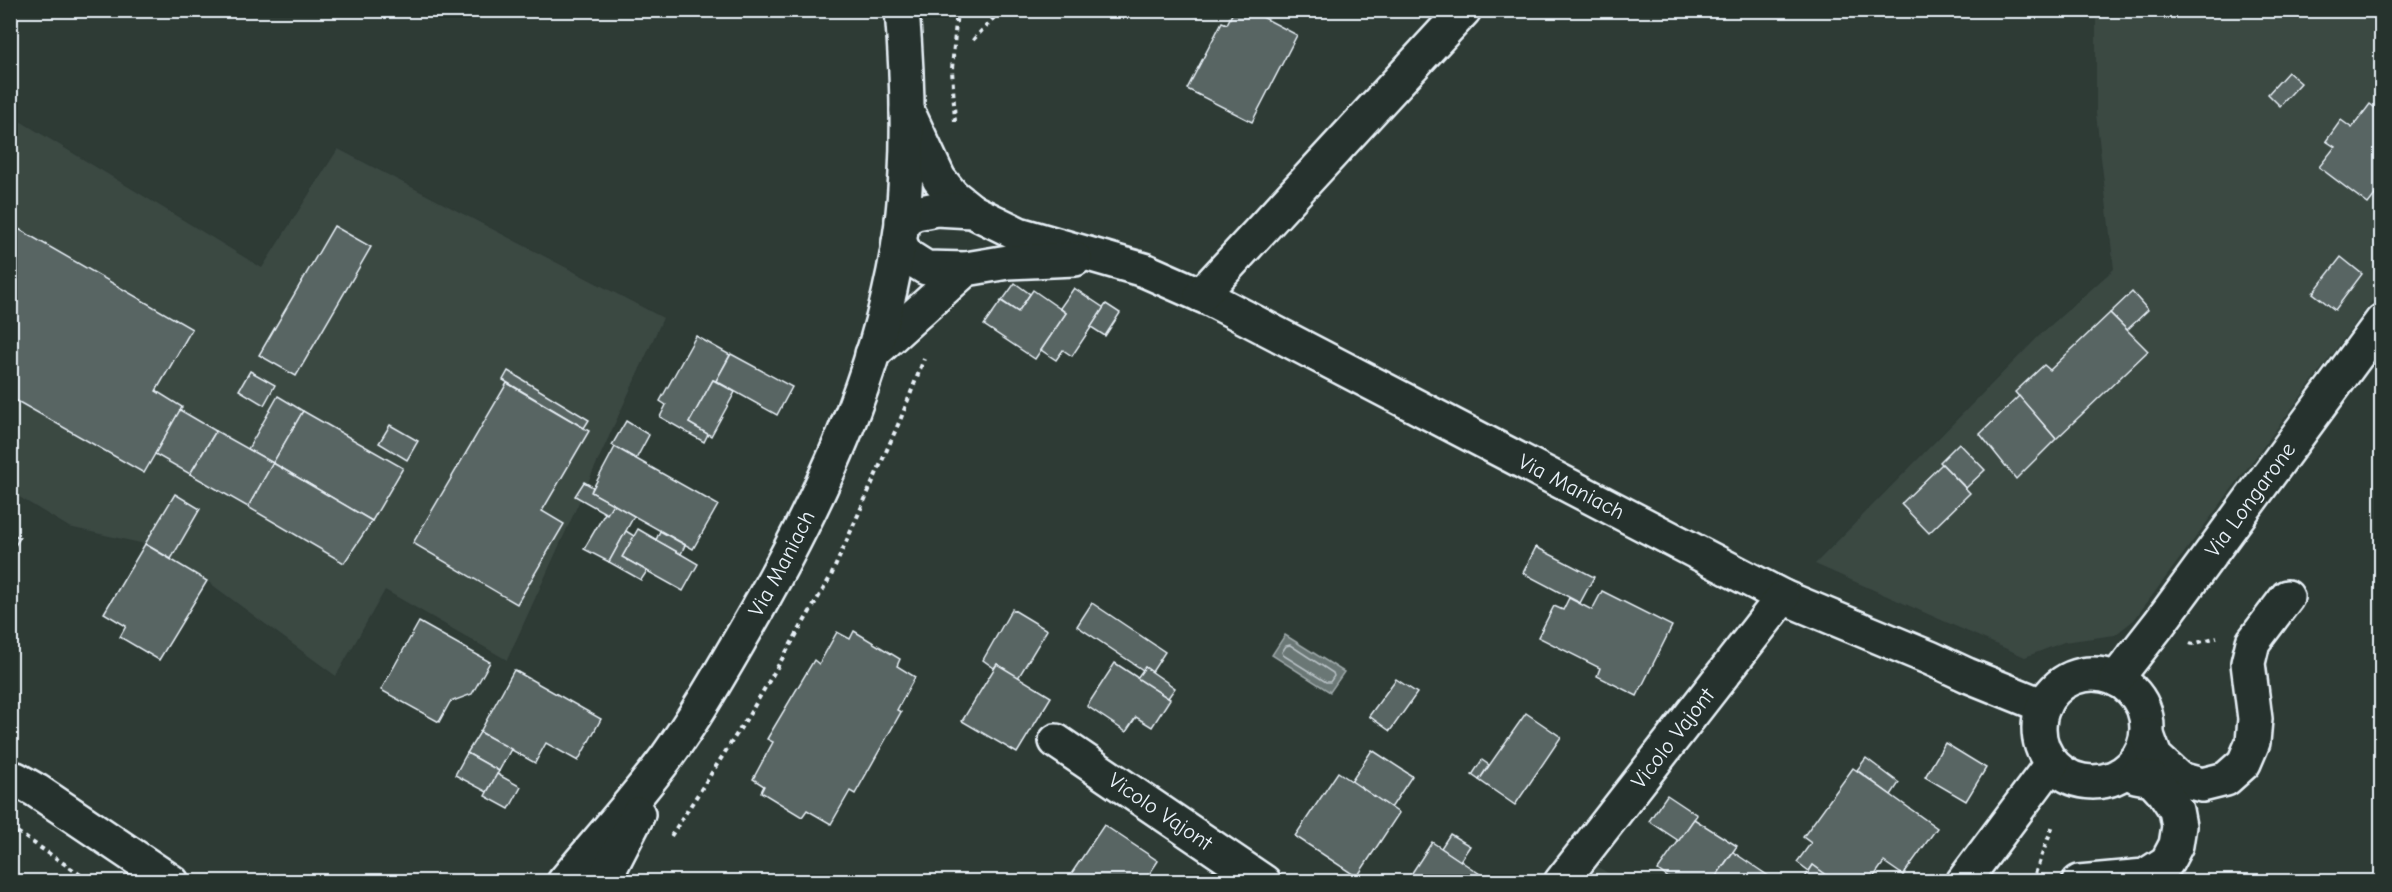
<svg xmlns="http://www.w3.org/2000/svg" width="2392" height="892" viewBox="0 0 2392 892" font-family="'Comic Neue',sans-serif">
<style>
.built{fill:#3b4843}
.water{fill:#6b7775;stroke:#9da8a9;stroke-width:1.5}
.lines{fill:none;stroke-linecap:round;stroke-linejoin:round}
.shore{stroke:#b6c0c4;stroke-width:1.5}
.building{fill:#596563;stroke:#e8f1f8;stroke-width:1.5}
.minor-casing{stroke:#e8f1f8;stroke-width:38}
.major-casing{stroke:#e8f1f8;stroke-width:38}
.path{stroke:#e8f1f8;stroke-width:4;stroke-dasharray:4.5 4.5;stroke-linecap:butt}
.minor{stroke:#26332d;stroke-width:33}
.major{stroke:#26332d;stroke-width:33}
.labels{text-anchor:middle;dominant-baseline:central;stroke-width:4.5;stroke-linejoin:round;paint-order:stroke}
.street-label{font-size:22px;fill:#e8f1f8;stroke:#26332d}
</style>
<rect width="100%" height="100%" fill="#2e3b35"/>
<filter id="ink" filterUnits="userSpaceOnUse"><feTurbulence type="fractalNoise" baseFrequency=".0167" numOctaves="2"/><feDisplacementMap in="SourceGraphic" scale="12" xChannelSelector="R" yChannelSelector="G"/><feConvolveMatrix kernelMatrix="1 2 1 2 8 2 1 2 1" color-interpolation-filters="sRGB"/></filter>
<g filter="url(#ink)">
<g class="built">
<polygon points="2096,11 2381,11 2381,289 2134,620 2115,635 2064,642 2025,657 1815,564 2041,334 2114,269 2096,114"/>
<polygon points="10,115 262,268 338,149 663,318 507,660 385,590 336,676 207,581 145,544 69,527 11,492"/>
<polygon points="1598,867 1621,881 1586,881"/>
</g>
<polygon class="water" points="1285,635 1344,672 1330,692 1272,655"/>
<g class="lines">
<polygon class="shore" points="1290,645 1333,673 1334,676 1330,682 1326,682 1283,655 1282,652 1286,646"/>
</g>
<g class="building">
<polygon points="1234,10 1249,10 1297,35 1252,122 1187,89 1222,22 1227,24"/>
<polygon points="2288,72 2301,83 2280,106 2268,94"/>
<polygon points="2370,104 2382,113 2382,186 2368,204 2319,167 2335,147 2326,141 2341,120 2352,128"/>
<polygon points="10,224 192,329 156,391 182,407 144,473 10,397"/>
<polygon points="334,226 371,247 296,376 259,355"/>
<polygon points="2341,257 2362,274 2335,310 2313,293"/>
<polygon points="1015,283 1030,294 1018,312 1002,301"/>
<polygon points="1074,288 1104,308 1072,356 1063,350 1056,360 1041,350 1066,313 1060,308"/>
<polygon points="1033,290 1066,313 1035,359 984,325 1001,301 1018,312"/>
<polygon points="2132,292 2148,310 2127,330 2110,313"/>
<polygon points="1106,304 1120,313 1105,336 1091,327"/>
<polygon points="2110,313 2148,351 2056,439 2015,392 2044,365 2050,370"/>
<polygon points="696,336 730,355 716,381 713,380 689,423 708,434 704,442 660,417 666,405 660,401"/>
<polygon points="731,354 792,387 777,415 716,381"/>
<polygon points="250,371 275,385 264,405 239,390"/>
<polygon points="508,371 589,420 584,428 503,380"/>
<polygon points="713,380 735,392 711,436 689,423"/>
<polygon points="507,383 589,431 542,511 564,524 517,604 413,543"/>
<polygon points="278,396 303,411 273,463 248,449"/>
<polygon points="2019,396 2056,439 2016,479 1980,434"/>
<polygon points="180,410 216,431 190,474 155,454"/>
<polygon points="303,411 403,468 372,521 273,463"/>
<polygon points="626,421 649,435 636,459 612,445"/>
<polygon points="390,425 418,441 407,460 379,443"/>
<polygon points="216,431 273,463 248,507 190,474"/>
<polygon points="1959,443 1985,470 1966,488 1940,462"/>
<polygon points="615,447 718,505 693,549 591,492"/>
<polygon points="273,463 372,521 344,563 248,507"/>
<polygon points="1942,464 1970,493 1929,533 1901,504"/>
<polygon points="584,482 593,487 591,492 613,504 607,514 575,496"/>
<polygon points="175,494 200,509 171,559 145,544"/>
<polygon points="613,504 634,516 609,562 584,549 605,513 607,514"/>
<polygon points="638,529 698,564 683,591 622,557"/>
<polygon points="626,531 634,536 622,557 647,571 641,580 609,562"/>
<polygon points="660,531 685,545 681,554 656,540"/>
<polygon points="10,532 20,538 10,553"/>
<polygon points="145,544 207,581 159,660 120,637 126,626 104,613"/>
<polygon points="1536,547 1594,577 1580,603 1523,573"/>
<polygon points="1602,591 1672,626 1637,696 1597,676 1600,668 1538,637 1554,606 1563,610 1569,598 1592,610"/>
<polygon points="1092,603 1165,652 1152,672 1145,667 1143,670 1077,626"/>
<polygon points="1012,609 1047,630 1018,678 997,664 994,668 983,660"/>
<polygon points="419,622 490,662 472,694 450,702 439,722 381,690"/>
<polygon points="854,631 900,659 897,666 915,677 897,710 901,712 855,794 850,791 831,824 807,810 802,817 761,792 764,786 753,779 773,742 767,739 814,660 819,664 837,632 850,639"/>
<polygon points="1115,663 1170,699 1152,727 1136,717 1126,732 1087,706"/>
<polygon points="997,664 1051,697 1017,753 962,721"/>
<polygon points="1145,667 1175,688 1168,698 1137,678"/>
<polygon points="514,670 601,719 578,761 546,743 535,763 480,732"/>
<polygon points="1396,679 1417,693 1390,731 1369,716"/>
<polygon points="1526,713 1561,737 1515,805 1479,780"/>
<polygon points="480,732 511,749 499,771 467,753"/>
<polygon points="1945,743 1986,768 1966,801 1925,777"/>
<polygon points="1372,750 1412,776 1391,808 1351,782"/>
<polygon points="467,753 499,771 487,792 455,775"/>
<polygon points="1866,758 1899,783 1891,795 1857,770"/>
<polygon points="1482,760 1489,765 1479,780 1472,775"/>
<polygon points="1853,768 1937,828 1903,875 1884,862 1870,882 1836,882 1813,865 1809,871 1797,862 1811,843 1803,837"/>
<polygon points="1338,772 1399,813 1357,877 1295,836"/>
<polygon points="497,774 521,787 509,809 485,796"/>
<polygon points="1667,795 1697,815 1679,841 1649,821"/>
<polygon points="1694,819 1737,846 1712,882 1674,882 1658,870"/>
<polygon points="1104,825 1158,861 1144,882 1067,880"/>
<polygon points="1450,834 1470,846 1460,861 1441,848"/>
<polygon points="1432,842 1492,882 1406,882"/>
<polygon points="1733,852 1776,881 1712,882"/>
<polygon points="1813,865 1836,882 1802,882"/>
</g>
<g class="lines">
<defs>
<g id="minor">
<polyline points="907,110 939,179 952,195 972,211"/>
<path id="s1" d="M902 220 916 213 936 209 972 211 1019 234 1144 270 1210 299 1783 597 1930 658 1967 675 2044 706"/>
<polyline points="899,242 907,256 926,268 966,269 1008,262 1075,259"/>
<polyline points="1201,295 1464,10"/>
<polyline points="872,354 966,269"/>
<circle cx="2093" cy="728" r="54"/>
<path id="s2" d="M2116 679 2159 624 2382 321"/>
<polyline points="2147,735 2155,757 2179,779 2202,785 2226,779 2244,763 2253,742 2255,719 2248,663 2253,642 2287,597"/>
<path id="s3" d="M1056 741 1264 882"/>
<polyline points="10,778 16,779 37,791 172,882"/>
<path id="s4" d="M1561 882 1783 597"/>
<polyline points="1963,882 2052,763"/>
<polyline points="2079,882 2145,876 2167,862 2176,845 2179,826 2176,810 2164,792 2152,779 2136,776"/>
</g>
<g id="major">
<path id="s5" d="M564 882C598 841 634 801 666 758 695 718 720 674 745 631 818 505 883 369 902 223 910 153 908 81 902 10"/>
<polyline points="603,882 638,814"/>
</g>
</defs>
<use href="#minor" class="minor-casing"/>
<use href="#major" class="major-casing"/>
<g class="path">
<polyline points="973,40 1001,10"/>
<polyline points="955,122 952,69 957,10"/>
<polyline points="2190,643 2193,644 2217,637"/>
<polyline points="10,827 91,882"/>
<polyline points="671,836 749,715 831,576 901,418 924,359"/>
<polyline points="2032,882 2053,825"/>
</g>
<use href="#minor" class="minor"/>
<use href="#major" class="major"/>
</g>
</g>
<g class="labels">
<g class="street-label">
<text stroke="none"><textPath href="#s1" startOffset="734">Via Maniach</textPath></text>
<text stroke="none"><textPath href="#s2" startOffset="224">Via Longarone</textPath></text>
<text stroke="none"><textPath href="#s5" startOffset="387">Via Maniach</textPath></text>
<text stroke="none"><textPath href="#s4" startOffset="182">Vicolo Vajont</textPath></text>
<text stroke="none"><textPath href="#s3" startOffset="126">Vicolo Vajont</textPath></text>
</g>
</g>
<rect width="2392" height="892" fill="none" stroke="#26332d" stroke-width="36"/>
<rect x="18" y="18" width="2356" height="856" fill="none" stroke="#e8f1f8" stroke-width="2" filter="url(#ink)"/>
</svg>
